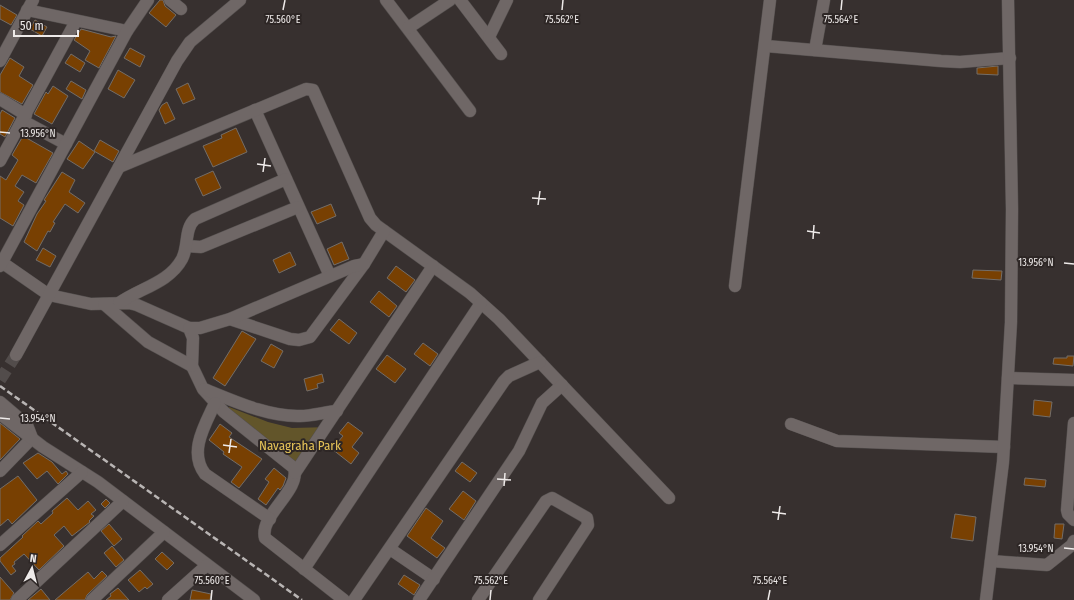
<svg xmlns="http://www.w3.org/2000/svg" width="1074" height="600" viewBox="0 0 1074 600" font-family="'Fira Sans Condensed',sans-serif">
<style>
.green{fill:#62552a}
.building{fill:#784002;stroke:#736d68}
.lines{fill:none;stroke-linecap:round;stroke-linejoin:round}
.minor-tunnel{stroke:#524c4b;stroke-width:12;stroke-dasharray:12 6;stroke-linecap:butt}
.minor-casing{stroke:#544f4e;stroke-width:13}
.minor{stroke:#6f6766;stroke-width:12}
.rail{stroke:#b9b5b4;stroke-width:2.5;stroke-dasharray:6 3;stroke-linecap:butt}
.ticks{fill:none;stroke:#eeeae9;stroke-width:1.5}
.labels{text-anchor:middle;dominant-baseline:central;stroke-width:4;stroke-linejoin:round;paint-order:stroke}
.park-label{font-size:13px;fill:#e6c458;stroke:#2d2625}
.ticks-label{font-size:10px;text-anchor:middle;fill:#eeeae9;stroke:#2d2625;stroke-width:4;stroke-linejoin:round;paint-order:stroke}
</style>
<rect width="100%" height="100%" fill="#37302f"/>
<polygon class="green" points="229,407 268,422 292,428 331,427 304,470 224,412"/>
<g class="building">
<polygon points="160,0 163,0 165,6 176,15 166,27 149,13"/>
<polygon points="0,5 17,15 11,25 0,19"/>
<polygon points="35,20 47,27 42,36 30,29"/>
<polygon points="81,29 111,37 116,36 99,68 85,60 90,51 74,40"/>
<polygon points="130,48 145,56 140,67 124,58"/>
<polygon points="71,54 85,63 80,72 65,63"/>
<polygon points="10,58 24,67 19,76 33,85 22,104 0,92 0,75"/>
<polygon points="998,66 998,75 977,74 977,68"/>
<polygon points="118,70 135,80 124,98 108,89"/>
<polygon points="71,81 86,90 82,99 66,89"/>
<polygon points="188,83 195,99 183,104 176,89"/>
<polygon points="53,86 68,96 52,124 34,114 46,92 48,94"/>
<polygon points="167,102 175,119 165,124 159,110 162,105"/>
<polygon points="2,110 15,118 5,137 0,134 0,114"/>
<polygon points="236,128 247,152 213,167 203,146 222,138 221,135"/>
<polygon points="23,136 53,153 36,183 22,175 15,186 24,192 18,201 24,205 13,226 0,218 0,176 6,180 18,160 12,155"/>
<polygon points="100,140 119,151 113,162 94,151"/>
<polygon points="79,141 95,152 83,169 67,159"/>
<polygon points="213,171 221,188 203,196 195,179"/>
<polygon points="62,172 75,180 69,192 85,203 78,213 65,204 53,222 55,223 50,232 48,231 37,251 24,242 37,214 46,201 44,200"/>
<polygon points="331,204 336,216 317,224 311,212"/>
<polygon points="342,242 349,259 334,265 327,249"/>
<polygon points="43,248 56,256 50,267 36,260"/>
<polygon points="290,252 296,265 279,273 273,260"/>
<polygon points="396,266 415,280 406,292 387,278"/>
<polygon points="973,270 1002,271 1001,280 972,278"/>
<polygon points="379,291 397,306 389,317 370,302"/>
<polygon points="339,319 357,333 349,344 330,330"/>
<polygon points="242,331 256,339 225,386 213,378"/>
<polygon points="423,343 438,354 430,366 414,354"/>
<polygon points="271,344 283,351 274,368 261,361"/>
<polygon points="387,355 406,369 395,383 376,369"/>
<polygon points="1067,356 1074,356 1073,366 1053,364 1054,358 1067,358"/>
<polygon points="322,374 324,382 317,384 318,388 307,391 304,379"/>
<polygon points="1034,400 1052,402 1050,417 1033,415"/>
<polygon points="348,422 363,433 352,447 359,453 351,464 332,449 343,436 339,433"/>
<polygon points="0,423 20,439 0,460"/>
<polygon points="220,424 232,433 229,437 262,459 239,488 231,482 242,467 223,454 224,452 209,440"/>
<polygon points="38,453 52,462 62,474 66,471 68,474 58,484 47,471 37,479 23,463"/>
<polygon points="462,462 477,473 470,482 455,471"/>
<polygon points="274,468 286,478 283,486 280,490 278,488 266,505 258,499 269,482 265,479"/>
<polygon points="18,476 37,500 12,524 8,519 0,526 0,489"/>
<polygon points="1025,478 1046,480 1045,487 1024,485"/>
<polygon points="463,491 476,501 464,520 449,509"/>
<polygon points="67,498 78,510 88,501 96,510 91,514 94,516 89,521 90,522 72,536 64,526 54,535 64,546 39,570 24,554 14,562 15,564 12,566 16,571 11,575 0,561 0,558 23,537 22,536 38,521 41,524 53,513 52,511"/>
<polygon points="106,499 110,503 105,508 101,504"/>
<polygon points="426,508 443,521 431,538 445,548 437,558 407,536"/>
<polygon points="955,514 976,517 973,541 951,538"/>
<polygon points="109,524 122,539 114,546 101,531"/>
<polygon points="1055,524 1064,524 1062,539 1054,538"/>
<polygon points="112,546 124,560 116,567 104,553"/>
<polygon points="162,552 174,563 167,570 155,559"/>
<polygon points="140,570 153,584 147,589 145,587 139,592 128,580"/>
<polygon points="102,571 107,576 87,595 85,600 55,600 88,572 94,579"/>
<polygon points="404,575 420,585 414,595 398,584"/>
<polygon points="0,577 14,593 10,600 0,600"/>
<polygon points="118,588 129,600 106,600 111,596 110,594"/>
<polygon points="41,589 50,600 28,600"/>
<polygon points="192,590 211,594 210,600 190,600"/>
</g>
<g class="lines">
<polyline class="minor-tunnel" points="0,380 16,355"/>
<defs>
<g id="minor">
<polyline points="170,0 181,9"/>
<polyline points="386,0 470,111"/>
<polyline points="460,0 501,54"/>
<polyline points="27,10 127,31"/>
<polyline points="408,28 450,0"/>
<polyline points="489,37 507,0"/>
<polyline points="766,46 941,61 960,62 1010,58"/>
<polyline points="815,50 824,0"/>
<polyline points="0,61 33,0"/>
<polyline points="0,99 26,115"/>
<polyline points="255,110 330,276"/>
<polyline points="23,121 66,144"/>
<polyline points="0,161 76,21"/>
<polyline points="119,167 306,89 313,90 370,218 376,225 470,293 499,319 669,498"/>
<polyline points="187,246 201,247 298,207"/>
<path d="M0 261 49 295 91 304 129 303 137 305 189 328 193 338 192 366 203 389 224 412 294 468C301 491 259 515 265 538L344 600"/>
<polyline points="0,266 127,31 148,0"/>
<polyline points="735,286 770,0"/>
<path d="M119 303C140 288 169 283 182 259 189 246 184 229 195 219L286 179"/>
<polyline points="104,304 148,342 192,366"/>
<polyline points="230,319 290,339 299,340 310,337 364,264 384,231"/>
<polyline points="189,328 200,328 230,319 354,266 364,264"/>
<polyline points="16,355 177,61 190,42 240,0"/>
<polyline points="1008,378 1074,380"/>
<path d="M204 389C234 401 268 417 300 416 312 416 325 412 337 411"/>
<polyline points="0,402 27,425 32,438 0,471"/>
<path d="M215 403C205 425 188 452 205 474L270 519"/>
<polyline points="0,414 43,447 98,482 254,600"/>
<polyline points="1074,423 1067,510 1068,514 1074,520"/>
<polyline points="791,424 837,441 1004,447"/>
<polyline points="295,473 433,266"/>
<polyline points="0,545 82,472"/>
<polyline points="390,549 434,579"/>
<polyline points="991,561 1047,565 1072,545 1074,541"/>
<polyline points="304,569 481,303"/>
<polyline points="17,600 123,501"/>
<polyline points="92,600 164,532"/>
<polyline points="168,600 207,565"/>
<polyline points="354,600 504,381 509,376 540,362"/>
<polyline points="419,600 519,451 542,403 562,385"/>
<polyline points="478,600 546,501 552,498 587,518 588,525 539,600"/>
<polyline points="986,600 1003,462 1011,322 1012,209 1008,0"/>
</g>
</defs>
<use href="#minor" class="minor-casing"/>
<use href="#minor" class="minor"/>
<polyline class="rail" points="0,386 302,600"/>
</g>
<path class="ticks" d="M283 10 285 0M562 10 563 0M841 10 842 0M0 132 10 133M257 164 271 166M263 172 265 158M532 198 546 199M538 205 540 191M807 231 820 233M813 239 814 225M1064 263 1074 264M0 418 10 419M223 445 237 447M229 453 231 439M497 479 511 480M504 486 505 473M772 512 786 514M778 520 780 506M1064 548 1074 549M211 600 212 590M490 600 491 590M768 600 770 590"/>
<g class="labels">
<g class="park-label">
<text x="300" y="445">Navagraha Park</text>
</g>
</g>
<g class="ticks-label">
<text x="283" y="23">75.560°E</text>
<text x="562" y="23">75.562°E</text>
<text x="841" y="23">75.564°E</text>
<text x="38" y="137">13.956°N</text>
<text x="1036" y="266">13.956°N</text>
<text x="38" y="422">13.954°N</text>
<text x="1036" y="552">13.954°N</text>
<text x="212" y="584">75.560°E</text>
<text x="491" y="584">75.562°E</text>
<text x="770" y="584">75.564°E</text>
</g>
<g transform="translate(32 568) rotate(7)" stroke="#2d2625" stroke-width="3" paint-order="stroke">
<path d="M0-3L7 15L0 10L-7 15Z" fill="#eeeae9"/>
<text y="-6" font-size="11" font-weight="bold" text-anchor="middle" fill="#eeeae9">N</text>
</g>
<path d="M14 30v6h64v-6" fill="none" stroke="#eeeae9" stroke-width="2"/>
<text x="20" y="30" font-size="12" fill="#eeeae9" stroke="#2d2625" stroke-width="3" paint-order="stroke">50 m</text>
</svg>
